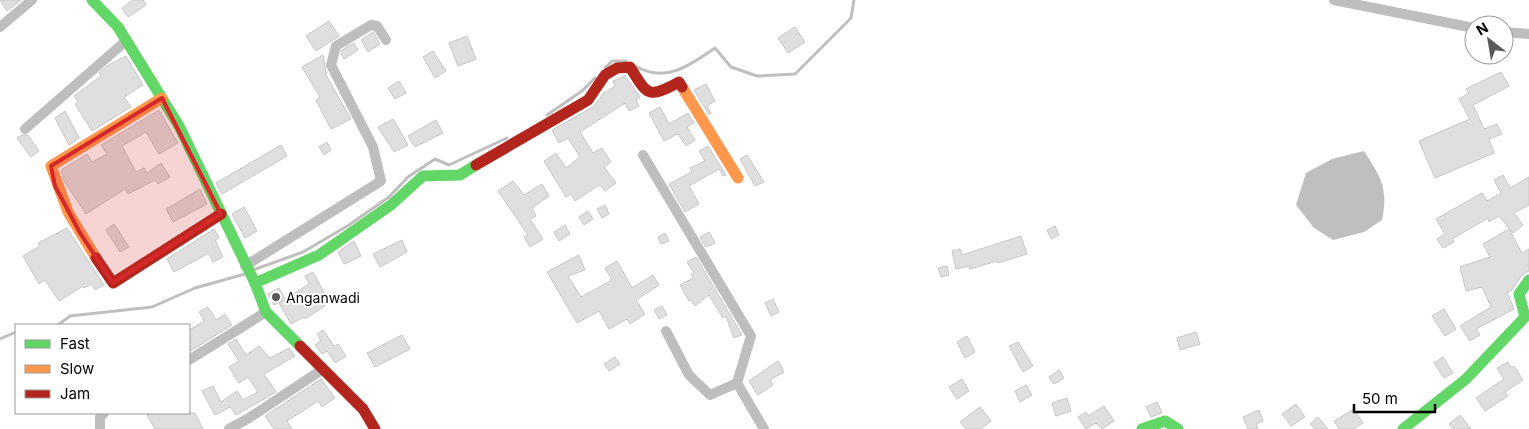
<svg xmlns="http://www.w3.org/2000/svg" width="1529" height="429" viewBox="0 0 1529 429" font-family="Inter,sans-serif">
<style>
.water{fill:#bfbfbf}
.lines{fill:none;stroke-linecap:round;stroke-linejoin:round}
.stream{stroke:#bfbfbf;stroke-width:3}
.building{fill:#dfdfdf;stroke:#c7c7c7}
.street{stroke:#bebebe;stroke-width:10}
.fast{stroke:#63d668;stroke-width:11}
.slow{stroke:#ff974d;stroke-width:11}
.jam{stroke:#b3261e;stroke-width:11}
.marked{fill:#d62828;fill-opacity:0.2;stroke:#d62828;stroke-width:4;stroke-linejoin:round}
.poi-dot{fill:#595959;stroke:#fff;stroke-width:2}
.labels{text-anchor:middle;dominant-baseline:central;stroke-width:4;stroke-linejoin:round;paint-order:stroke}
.poi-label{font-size:14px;fill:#000;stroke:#fff;text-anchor:start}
</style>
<rect width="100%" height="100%" fill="#fff"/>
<path class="water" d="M1364 151C1380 176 1389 188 1382 220L1364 232 1333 240 1314 228 1296 205 1306 173 1332 159Z"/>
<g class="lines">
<g class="stream">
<path d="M637 67C667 83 690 65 715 48L731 67 757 76 795 74 851 18 854 0"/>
<polyline points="605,68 612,61 626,61"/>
<polyline points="547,115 582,91 595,78"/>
<polyline points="253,270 303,252 349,225 389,197 408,177 435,159 449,165 507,138"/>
<polyline points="58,325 70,316 152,307 195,288 245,274"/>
<polyline points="0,339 16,332"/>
</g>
</g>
<g class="building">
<polygon points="0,0 21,0 7,11"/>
<polygon points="133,0 143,0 146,5 128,17 122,8"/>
<polygon points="329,21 339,36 316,51 306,36"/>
<polygon points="795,27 805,42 788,53 778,38"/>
<polygon points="373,32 380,44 368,52 361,40"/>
<polygon points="467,36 476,59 458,66 449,43"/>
<polygon points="354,43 358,50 344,59 341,54 342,50"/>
<polygon points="433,51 446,71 435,78 423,57"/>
<polygon points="323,55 327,77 351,119 331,129 316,100 320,97 302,67"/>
<polygon points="126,56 143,85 124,97 131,107 92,131 75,104 78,101 74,96 101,76 99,73 107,66"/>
<polygon points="1501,72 1509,86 1473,105 1484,129 1497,124 1502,134 1489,139 1494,153 1435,178 1419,141 1470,119 1459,99 1469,93 1466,89"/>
<polygon points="625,76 640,97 636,100 639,106 629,111 625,103 580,132 593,153 602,148 611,162 604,167 616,183 605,191 600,185 596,187 575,201 571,194 566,197 544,161 556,153 566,168 580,157 568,138 559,143 552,130 593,107 604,93 615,86 613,81"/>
<polygon points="399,81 406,93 395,99 388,88"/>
<polygon points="706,84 715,101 707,106 711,113 709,115 694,90"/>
<polygon points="660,107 669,124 688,113 694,123 687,127 695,140 686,146 678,134 664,141 649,113"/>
<polygon points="159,110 178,143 159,154 146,132 122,146 136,172 144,168 147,173 161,163 170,177 158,184 155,180 128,194 125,189 86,214 64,181 61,170 87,154 92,162 107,154 101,145"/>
<polygon points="65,111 79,138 69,145 55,118"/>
<polygon points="393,119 408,145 394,152 378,127"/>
<polygon points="436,120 443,133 415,147 408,136"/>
<polygon points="22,135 28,135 39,151 31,157 17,138"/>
<polygon points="327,142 331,150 324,155 319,147"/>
<polygon points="281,145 287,156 222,194 216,183"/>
<polygon points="708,146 726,175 723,176 719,169 689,186 699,204 685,212 669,184 692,172 690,168 705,161 699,151"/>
<polygon points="747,155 764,182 755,186 740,159"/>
<polygon points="1503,175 1510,188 1529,177 1529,205 1514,213 1523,225 1513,233 1499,216 1489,222 1488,218 1452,239 1454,242 1443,248 1437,239 1445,234 1436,219 1482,193 1487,201 1501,193 1494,180"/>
<polygon points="513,181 524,195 542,184 549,196 532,208 536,216 530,219 543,239 530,247 524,237 528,235 498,191"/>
<polygon points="200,189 207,204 173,222 166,209"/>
<polygon points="605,205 609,214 602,218 597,209"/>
<polygon points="244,207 257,231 245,238 232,214"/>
<polygon points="588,211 593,219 584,225 579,217"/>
<polygon points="114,224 129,247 120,252 106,230"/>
<polygon points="565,225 570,234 559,241 554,232"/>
<polygon points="1055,226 1059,235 1051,239 1047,230"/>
<polygon points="67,228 104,285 95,290 92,284 84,288 83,286 59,301 45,280 39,284 23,256 40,246 38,243"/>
<polygon points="214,229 219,238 215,240 223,257 213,262 209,253 174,272 167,259"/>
<polygon points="1509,229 1522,253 1529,249 1529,271 1522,275 1512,290 1507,292 1514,309 1476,329 1480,335 1470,341 1460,326 1491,307 1482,287 1466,291 1460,267 1490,257 1483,244"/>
<polygon points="709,232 715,243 706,247 700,237"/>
<polygon points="665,233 669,241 661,244 658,237"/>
<polygon points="1021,236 1027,254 998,263 997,261 970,269 969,266 956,269 952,251 960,249 962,255"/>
<polygon points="402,240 407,252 380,267 373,254"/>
<polygon points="354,241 361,256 344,264 338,252"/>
<polygon points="579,255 585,270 568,276 581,297 612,280 605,268 617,261 632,288 653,275 659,285 636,300 645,314 630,324 627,319 609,329 599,311 577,323 547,272"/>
<polygon points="696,257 742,335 734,338 726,316 723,318 709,295 695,306 691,300 689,301 680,285 693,278 691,275 694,273 687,262"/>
<polygon points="947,266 949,275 941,277 938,268"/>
<polygon points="313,272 326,296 321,299 325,306 305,319 304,317 291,324 279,303 283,300 274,305 268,294 279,288 285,299 309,284 305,276"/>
<polygon points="773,299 779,312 771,316 765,303"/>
<polygon points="662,306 667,315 659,319 654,310"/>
<polygon points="208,307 216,320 225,314 232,325 189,352 189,330 203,322 204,320 199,312"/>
<polygon points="1444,309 1456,329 1445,336 1432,316"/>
<polygon points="323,330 334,346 338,344 346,356 335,363 327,351 322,354 315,345 321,341 317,334"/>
<polygon points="1196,332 1200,344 1180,350 1177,338"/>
<polygon points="402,335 410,349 375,367 367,353"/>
<polygon points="967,336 975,352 965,358 957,342"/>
<polygon points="236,339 246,355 259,346 270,358 289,348 295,356 264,374 276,392 236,415 230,407 215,415 202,391 213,386 221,402 237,391 243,400 258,392 248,377 239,383 229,367 239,361 228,344"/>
<polygon points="1018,342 1033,366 1023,372 1009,346"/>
<polygon points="615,357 620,364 609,371 604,364"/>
<polygon points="1443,357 1453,373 1444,378 1434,363"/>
<polygon points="778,361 784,372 770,380 773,385 758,395 749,381"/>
<polygon points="1508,362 1511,368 1514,366 1523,380 1505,392 1508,396 1485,411 1476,398 1504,379 1497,368"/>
<polygon points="1059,370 1064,378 1054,384 1049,377"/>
<polygon points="321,379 335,398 322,407 318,401 287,421 292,429 274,429 265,416"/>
<polygon points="962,379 969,391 957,399 949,387"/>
<polygon points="1026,385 1032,395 1020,402 1015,391"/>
<polygon points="1067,398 1071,411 1056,416 1052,403"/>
<polygon points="1157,402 1162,413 1151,417 1146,407"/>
<polygon points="1296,404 1305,417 1291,426 1282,414"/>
<polygon points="1104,406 1114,421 1102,429 1096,423 1086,429 1078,417 1086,412 1088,416"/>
<polygon points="980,407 991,421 981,429 966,429 960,422"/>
<polygon points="1354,409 1363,423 1354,429 1339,429 1334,421"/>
<polygon points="1259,410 1263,421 1256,424 1258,429 1248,429 1243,417"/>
<polygon points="146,413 195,413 203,429 155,429"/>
<polygon points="1460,415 1471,429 1453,429 1449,424"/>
<polygon points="1318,417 1328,429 1315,429 1310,424"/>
</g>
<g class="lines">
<g class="street">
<polyline points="1334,0 1474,28"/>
<polyline points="0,27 32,0"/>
<polyline points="1504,32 1529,34"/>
<polyline points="25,129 127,40"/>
<polyline points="643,155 751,336 737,383"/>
<polyline points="245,266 381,181 373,147 331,65 336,46 371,25 377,26 386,40"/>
<polyline points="666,331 689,375 710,395 737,383 764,429"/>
<polyline points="189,360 266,312"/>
<polyline points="100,429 100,417 104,413"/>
<polyline points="229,429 249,418 323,369"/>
</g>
<g class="fast">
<polyline points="92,0 118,27 179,126 255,283 266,312 300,346"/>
<polyline points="255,283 319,255 391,205 423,176 460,175 476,165"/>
<polyline points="1142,429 1165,421 1178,429"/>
<polyline points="1403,429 1466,379 1525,317 1519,294 1529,280"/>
</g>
<g class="slow">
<polyline points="682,87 738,178"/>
<polyline points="96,258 68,212 51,166 162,98"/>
</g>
<g class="jam">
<path d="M476 165 588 100 605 75 617 68 630 67C647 94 647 100 679 82L682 87"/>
<polyline points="96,258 113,283 221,214"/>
<polyline points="300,346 363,409 375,429"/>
</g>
</g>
<path class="marked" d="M162 98 221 214 113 283 80 233 55 186 51 166Z"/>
<circle class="poi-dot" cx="276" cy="297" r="5"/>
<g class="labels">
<g class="poi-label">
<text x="286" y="297">Anganwadi</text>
</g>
</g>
<rect x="15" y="324" width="175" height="90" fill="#ffffff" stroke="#999999"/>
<rect x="25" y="340" width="25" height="8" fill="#63d668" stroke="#999999"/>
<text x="60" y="349" font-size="15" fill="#000000">Fast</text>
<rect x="25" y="365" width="25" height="8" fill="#ff974d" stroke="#999999"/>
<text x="60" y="374" font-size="15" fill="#000000">Slow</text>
<rect x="25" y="390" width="25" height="8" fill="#b3261e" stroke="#999999"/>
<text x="60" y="399" font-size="15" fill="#000000">Jam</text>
<g transform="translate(1489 40) rotate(329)"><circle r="24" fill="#ffffff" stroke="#999999"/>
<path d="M0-4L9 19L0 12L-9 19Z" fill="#595959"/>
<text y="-8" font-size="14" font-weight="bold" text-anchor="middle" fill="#000000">N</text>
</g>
<path d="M1354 404v8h81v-8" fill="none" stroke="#000000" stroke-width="2.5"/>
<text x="1362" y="404" font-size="15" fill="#000000" stroke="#ffffff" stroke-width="4" paint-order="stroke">50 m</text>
</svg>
